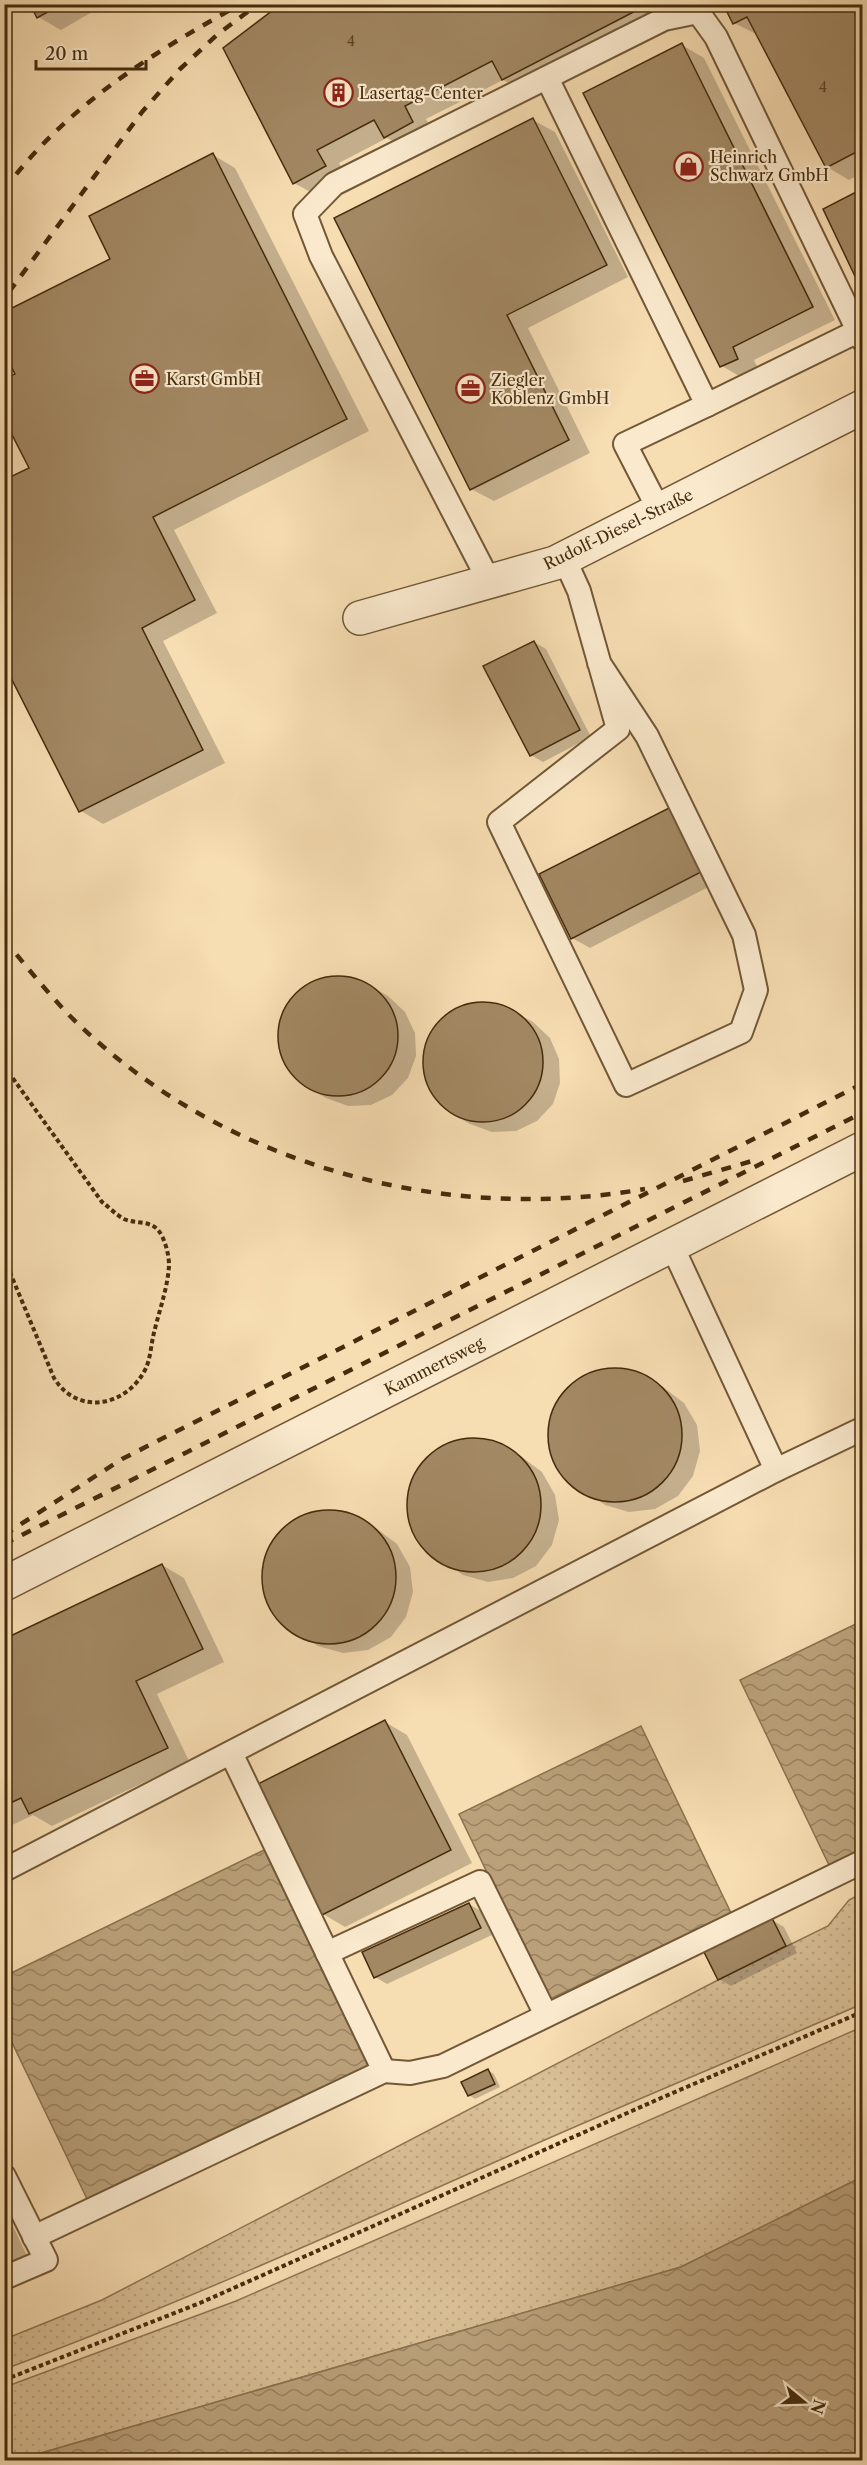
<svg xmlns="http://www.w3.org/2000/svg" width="867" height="2465" viewBox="0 0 867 2465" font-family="'Libre Caslon Text',serif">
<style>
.grass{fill:url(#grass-dots);stroke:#8f7652;stroke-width:1.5}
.water{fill:url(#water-waves);stroke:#8b724e;stroke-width:1.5}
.shadow{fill:#0003}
.building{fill:#a28863;stroke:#452c0d;stroke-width:1.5}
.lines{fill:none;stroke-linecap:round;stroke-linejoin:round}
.lane-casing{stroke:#725836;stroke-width:26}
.street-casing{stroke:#725836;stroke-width:36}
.path{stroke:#452c0d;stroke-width:4;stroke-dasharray:4.5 3;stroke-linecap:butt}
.lane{stroke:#fae9cd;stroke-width:22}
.street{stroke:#fae9cd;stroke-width:33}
.rail{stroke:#452c0d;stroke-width:4.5;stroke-dasharray:10 10;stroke-linecap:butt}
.labels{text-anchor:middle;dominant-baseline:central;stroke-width:4.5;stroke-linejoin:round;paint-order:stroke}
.number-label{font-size:14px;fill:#5c4322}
.poi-label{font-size:16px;fill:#452c0d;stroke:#fae9cd;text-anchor:start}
.street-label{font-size:16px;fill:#452c0d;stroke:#fae9cd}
</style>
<defs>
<pattern id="grass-dots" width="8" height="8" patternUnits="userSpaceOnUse" patternTransform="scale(1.5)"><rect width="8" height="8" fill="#d9bf96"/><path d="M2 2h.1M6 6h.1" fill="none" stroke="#bca480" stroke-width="1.8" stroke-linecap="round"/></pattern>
<pattern id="water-waves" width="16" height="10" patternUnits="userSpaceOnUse" patternTransform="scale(1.5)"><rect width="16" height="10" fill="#baa17a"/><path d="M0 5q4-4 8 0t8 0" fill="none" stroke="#998362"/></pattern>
</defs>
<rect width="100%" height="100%" fill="#f7ddb2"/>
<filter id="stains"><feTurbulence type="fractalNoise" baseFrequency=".00333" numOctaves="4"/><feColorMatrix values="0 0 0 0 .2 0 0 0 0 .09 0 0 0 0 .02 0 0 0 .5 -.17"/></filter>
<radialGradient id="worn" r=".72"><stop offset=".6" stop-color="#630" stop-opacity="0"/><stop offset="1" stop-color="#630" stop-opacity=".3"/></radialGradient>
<g class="grass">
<path d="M862 1893V2004C749 2053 635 2100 522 2150 351 2226 180 2304 5 2369V2339L102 2300 718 1980 828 1926 849 1900Z"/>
<polygon points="862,2027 862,2177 681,2267 17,2460 5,2460 5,2387 236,2301"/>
</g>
<g class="water">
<polygon points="862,1621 862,1849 829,1865 740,1680"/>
<polygon points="641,1726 731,1913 548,2000 459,1814"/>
<polygon points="264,1850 369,2067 89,2203 5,2028 5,1976"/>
<polygon points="862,2177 862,2460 17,2460 681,2267"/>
</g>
<g class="shadow">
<polygon points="32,4 106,4 61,30 38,17"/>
<polygon points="283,4 695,4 525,92 503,80 426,119 435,135 407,149 387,138 339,163 347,179 316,195 294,183"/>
<polygon points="725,4 862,4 862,173 849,180 827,167 758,35 734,23"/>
<polygon points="682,45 704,58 835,320 754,360 760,372 744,379 722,366 585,93"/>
<polygon points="533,120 555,132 628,277 528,328 590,453 494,501 471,489"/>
<polygon points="213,155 235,168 369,431 174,530 217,613 163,641 225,763 103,824 81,811 4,661 31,468 17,375 112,260"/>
<polygon points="862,191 862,288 825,210"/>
<polygon points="534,642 546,649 591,737 543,762 531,755"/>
<polygon points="671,809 720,881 590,948 572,938"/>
<polygon points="347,977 369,985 388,996 405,1012 415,1033 416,1056 408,1078 392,1095 371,1105 348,1106 326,1098 307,1087 290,1071 280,1050 279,1027 287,1005 303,988 324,978"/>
<polygon points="469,1004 491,1004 514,1012 533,1022 550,1038 559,1059 560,1083 553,1104 537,1121 516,1131 492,1132 470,1124 452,1114 435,1098 425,1077 423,1053 432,1031 448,1014"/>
<polygon points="620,1370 645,1376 663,1387 684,1403 697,1425 700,1451 693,1476 678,1496 655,1509 629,1512 605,1505 566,1478 552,1456 549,1431 556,1406 572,1385 594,1373"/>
<polygon points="478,1439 504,1446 522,1457 542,1472 555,1495 559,1520 552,1545 536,1566 513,1578 488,1582 463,1575 424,1548 412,1526 408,1500 415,1476 431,1455 453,1442"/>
<polygon points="333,1511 358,1518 377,1529 397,1544 410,1567 413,1592 406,1617 391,1637 368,1650 343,1653 318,1646 279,1620 266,1598 263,1572 270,1547 285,1527 308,1514"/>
<polygon points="162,1565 184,1578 224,1662 157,1694 189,1761 52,1826 33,1815 4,1829 4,1640"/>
<polygon points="385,1722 407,1735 472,1863 345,1927 323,1914"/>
<polygon points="469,1904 481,1911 492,1935 387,1984 375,1977"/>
<polygon points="772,1920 784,1927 797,1953 731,1986 719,1979"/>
<polygon points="488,2070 494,2074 500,2087 475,2099 469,2095"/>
<polygon points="4,2207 28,2258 4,2269"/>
</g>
<g class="building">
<polygon points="30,4 62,4 37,18"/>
<polygon points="281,4 649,4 502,80 492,61 405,106 413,122 384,138 374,120 317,150 326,166 293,184 223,48"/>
<polygon points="723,4 862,4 862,149 826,168 747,17 733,24"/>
<polygon points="682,43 813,307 733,347 738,359 720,367 583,93"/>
<polygon points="533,118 607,265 507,315 569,440 470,490 334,218"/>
<polygon points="213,153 347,419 153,517 195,600 142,628 203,750 79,812 4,664 4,480 29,468 4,419 4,379 15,374 4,353 4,312 110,259 89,216"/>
<polygon points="862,189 862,291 823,209"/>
<polygon points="534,641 580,730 530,756 483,666"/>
<polygon points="671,807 703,871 571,939 539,874"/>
<circle cx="338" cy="1036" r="60"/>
<circle cx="483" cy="1062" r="60"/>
<circle cx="615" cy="1435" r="67"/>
<circle cx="474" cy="1505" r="67"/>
<circle cx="329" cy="1577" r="67"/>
<polygon points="162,1564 203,1649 136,1681 168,1748 29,1814 21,1798 4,1806 4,1639"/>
<polygon points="385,1720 451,1850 322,1915 256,1785"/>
<polygon points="469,1903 481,1928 374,1978 362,1952"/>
<polygon points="772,1918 786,1946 718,1980 704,1952"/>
<polygon points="488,2069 495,2084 468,2096 461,2082"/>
</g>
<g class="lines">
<defs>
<g id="lane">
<polyline points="547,78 707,405 625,444 659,510"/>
<polyline points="707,405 858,331"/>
<polyline points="564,558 579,591 618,729 499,822 626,1085 741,1032 756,990 744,935 647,736 599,663"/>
<polyline points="489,581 321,256 305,214 334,184 664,19 698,12 716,37 862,339"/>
<polyline points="672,1246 776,1470 862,1429"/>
<polyline points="231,1753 384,2071"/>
<polyline points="4,1870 776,1470"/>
<polyline points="327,1953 480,1882 546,2015"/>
<polyline points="4,2176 46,2260 4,2278"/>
<polyline points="34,2237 384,2071 410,2073 443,2066 862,1862"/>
</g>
<g id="street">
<polyline points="360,618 555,563 862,407"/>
<polyline points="4,1584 862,1149"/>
</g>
</defs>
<use href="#lane" class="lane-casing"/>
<use href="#street" class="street-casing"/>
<g class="path">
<path d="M4 1066 102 1202C109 1207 116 1215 124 1219 135 1224 149 1220 158 1230 165 1238 169 1255 169 1265 168 1288 158 1314 153 1337 151 1347 150 1359 146 1368 128 1406 78 1417 54 1378L4 1258"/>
<polyline points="4,2380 200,2303 661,2098 862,2012"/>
</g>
<use href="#lane" class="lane"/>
<use href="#street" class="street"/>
<g class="rail">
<path d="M4 190C65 107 152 53 241 4"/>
<polyline points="9,292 142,112 180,69 218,34 258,4"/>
<path d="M4 939C25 965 46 991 69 1015 218 1164 439 1225 645 1189"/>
<polyline points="683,1181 752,1161"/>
<polyline points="4,1535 122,1459 862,1084"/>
<polyline points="4,1544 862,1113"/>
</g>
</g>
<defs>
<symbol id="building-ring" viewBox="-11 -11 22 22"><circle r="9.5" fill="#fae9cd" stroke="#8f2418" stroke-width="1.5"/><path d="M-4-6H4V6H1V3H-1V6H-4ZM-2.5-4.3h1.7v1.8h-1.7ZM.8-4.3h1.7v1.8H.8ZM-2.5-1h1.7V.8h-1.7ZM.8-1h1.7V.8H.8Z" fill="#8f2418"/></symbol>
<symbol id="shop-ring" viewBox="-11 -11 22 22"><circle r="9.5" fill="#fae9cd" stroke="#8f2418" stroke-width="1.5"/><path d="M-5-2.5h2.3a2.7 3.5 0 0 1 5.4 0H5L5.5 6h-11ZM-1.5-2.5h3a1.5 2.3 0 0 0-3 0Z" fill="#8f2418"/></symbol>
<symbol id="office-ring" viewBox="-11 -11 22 22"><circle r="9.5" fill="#fae9cd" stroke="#8f2418" stroke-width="1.5"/><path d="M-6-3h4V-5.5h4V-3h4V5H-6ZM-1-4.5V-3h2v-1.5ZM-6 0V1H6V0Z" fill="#8f2418"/></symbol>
</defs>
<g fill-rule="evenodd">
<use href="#building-ring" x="322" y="76" width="33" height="33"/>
<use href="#shop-ring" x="672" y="150" width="33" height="33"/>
<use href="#office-ring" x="128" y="362" width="33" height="33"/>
<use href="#office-ring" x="454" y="372" width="33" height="33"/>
</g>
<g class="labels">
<g class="number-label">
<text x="351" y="41">4</text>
<text x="823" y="87">4</text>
</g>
<g class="poi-label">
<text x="359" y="93">Lasertag-Center</text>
<text x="710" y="157">Heinrich<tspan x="710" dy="18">Schwarz GmbH</tspan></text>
<text x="166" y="379">Karst GmbH</text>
<text x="491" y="380">Ziegler<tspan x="491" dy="18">Koblenz GmbH</tspan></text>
</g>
<g class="street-label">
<text transform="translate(618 529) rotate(-26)">Rudolf-Diesel-Straße</text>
<text transform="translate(434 1366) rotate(-27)">Kammertsweg</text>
</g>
</g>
<rect width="867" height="2465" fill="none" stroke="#f7ddb2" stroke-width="24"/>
<rect x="6" y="6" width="855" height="2453" fill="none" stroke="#452c0d" stroke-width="3"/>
<rect x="12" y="12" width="843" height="2441" fill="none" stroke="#452c0d" stroke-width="1.5"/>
<g transform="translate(804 2402) rotate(109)" stroke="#fae9cd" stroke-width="4.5" paint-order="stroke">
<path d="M0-4.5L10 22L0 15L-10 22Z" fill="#452c0d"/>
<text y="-9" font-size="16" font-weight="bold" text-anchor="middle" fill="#452c0d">N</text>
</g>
<path d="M36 60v9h110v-9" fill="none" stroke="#452c0d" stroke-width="3"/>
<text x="45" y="60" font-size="18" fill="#452c0d" stroke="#fae9cd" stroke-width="4.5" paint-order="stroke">20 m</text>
<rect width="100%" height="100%" filter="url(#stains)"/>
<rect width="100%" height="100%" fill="url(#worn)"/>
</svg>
